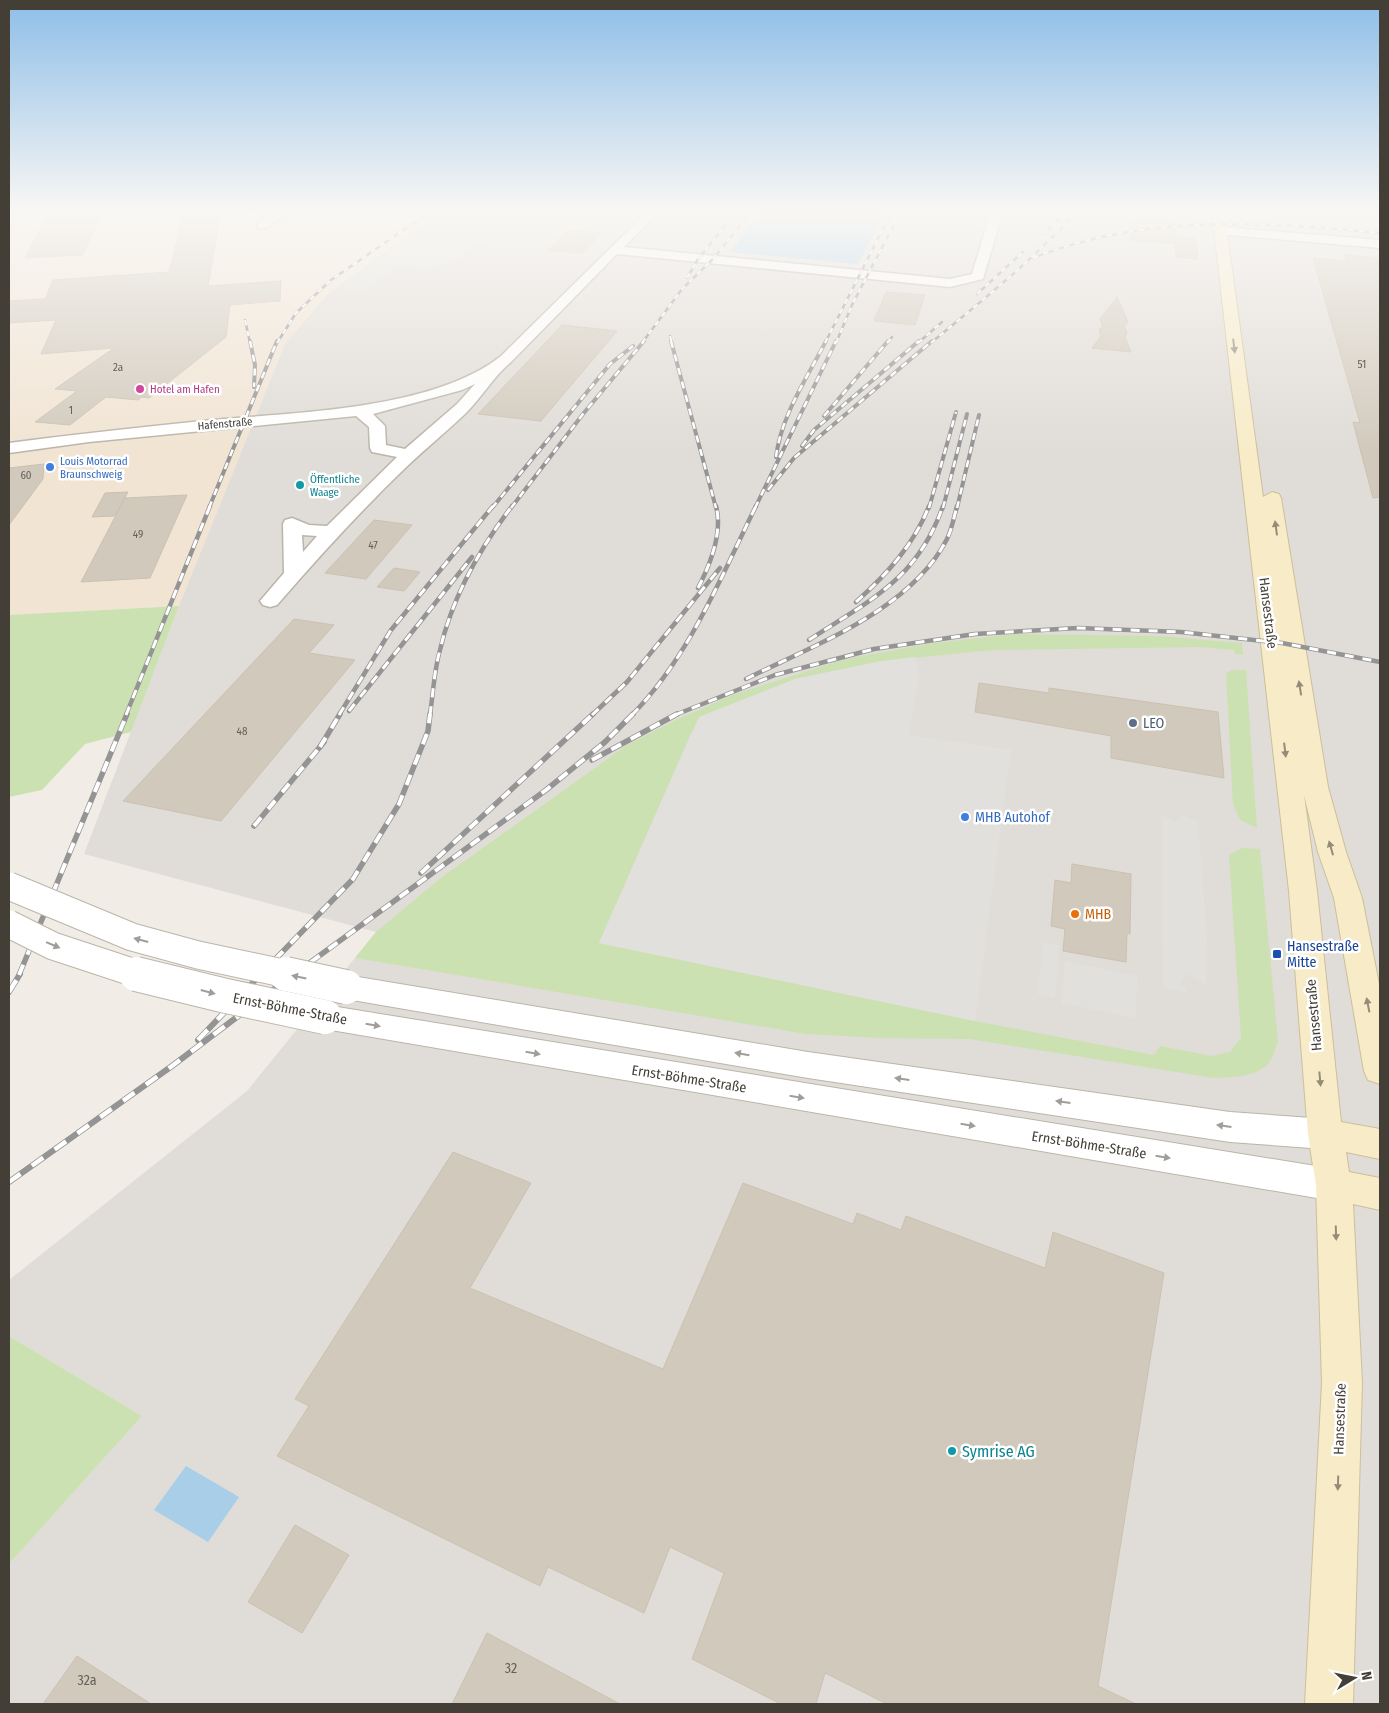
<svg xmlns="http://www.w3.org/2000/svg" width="1389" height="1713" viewBox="0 0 1389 1713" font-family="'Fira Sans Condensed',sans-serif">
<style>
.commercial{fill:#f1e4d3}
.industrial{fill:#e0dcd7}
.green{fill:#cce1b2}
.parking{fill:#e2e0dd}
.water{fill:#a8cee8}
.building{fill:#d1c9bc;stroke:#cbc1b0}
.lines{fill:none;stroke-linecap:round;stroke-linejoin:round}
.minor-casing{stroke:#bbb5a9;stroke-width:3}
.tertiary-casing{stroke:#bbb5a9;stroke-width:2}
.secondary-casing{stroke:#ccbf9a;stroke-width:2}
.minor{fill:#fff;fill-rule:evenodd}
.tertiary{fill:#fff;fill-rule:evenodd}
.secondary{fill:#f8ecc8;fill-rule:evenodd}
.rail-far4-casing{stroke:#949494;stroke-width:2.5}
.rail-far3-casing{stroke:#949494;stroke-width:4}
.rail-far2-casing{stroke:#949494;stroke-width:4.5}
.rail-far1-casing{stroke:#949494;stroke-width:5.5}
.rail-casing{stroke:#949494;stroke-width:6}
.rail-far4{stroke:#fff;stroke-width:2;stroke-dasharray:5.5;stroke-linecap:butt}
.rail-far3{stroke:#fff;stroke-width:2.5;stroke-dasharray:7;stroke-linecap:butt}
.rail-far2{stroke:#fff;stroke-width:3;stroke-dasharray:9;stroke-linecap:butt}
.rail-far1{stroke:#fff;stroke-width:4;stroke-dasharray:11;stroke-linecap:butt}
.rail{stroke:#fff;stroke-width:4.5;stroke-dasharray:14;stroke-linecap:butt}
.tertiary-bridge-far1-casing{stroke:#bbb5a9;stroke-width:29;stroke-linecap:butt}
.tertiary-bridge-casing{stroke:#bbb5a9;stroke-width:36;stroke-linecap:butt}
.tertiary-bridge-far1{stroke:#fff;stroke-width:27}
.tertiary-bridge{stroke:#fff;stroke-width:34}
.oneway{fill:#948c78}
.oneway2{fill:#a19e9a}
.hotel-dot{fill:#d1479c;stroke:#fff;stroke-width:2}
.shop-dot{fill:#3f7fe0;stroke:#fff;stroke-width:2}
.culture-dot{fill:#0f9aa8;stroke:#fff;stroke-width:2}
.service-dot{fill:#5c6f8a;stroke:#fff;stroke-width:2}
.food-dot{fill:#e8710a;stroke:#fff;stroke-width:2}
.transit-dot{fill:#1a4fb4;stroke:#fff;stroke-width:2}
.labels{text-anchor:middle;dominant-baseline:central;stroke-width:5;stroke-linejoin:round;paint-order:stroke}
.number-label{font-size:11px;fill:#666158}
.far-hotel-label{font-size:11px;fill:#b23c85;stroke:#fff;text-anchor:start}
.far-street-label{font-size:11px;fill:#433e36;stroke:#fff}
.far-shop-label{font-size:11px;fill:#366cbe;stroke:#fff;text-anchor:start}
.far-culture-label{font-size:11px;fill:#0d838f;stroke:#fff;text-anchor:start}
.street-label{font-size:14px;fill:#433e36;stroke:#fff}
.service-label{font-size:14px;fill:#4e5e75;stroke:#fff;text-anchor:start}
.shop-label{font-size:14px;fill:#366cbe;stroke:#fff;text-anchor:start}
.food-label{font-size:14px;fill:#c56008;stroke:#fff;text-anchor:start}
.transit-label{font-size:14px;fill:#164399;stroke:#fff;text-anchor:start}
.near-number-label{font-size:14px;fill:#666158}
.near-culture-label{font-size:16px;fill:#0d838f;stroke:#fff;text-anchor:start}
</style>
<rect width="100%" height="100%" fill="#f1ede6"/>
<polygon class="commercial" points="9,211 440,211 328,294 285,344 179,606 9,615"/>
<polygon class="industrial" points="440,211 1380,211 1380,1704 9,1704 9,1564 142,1416 9,1336 9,1280 247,1091 376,932 84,854 179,606 285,344 328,294"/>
<g class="green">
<polygon points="179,606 131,732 85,744 42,790 9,797 9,615"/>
<path d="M1015 634 1159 636 1242 643 1243 655 1235 654 1234 650 1200 647 993 650 882 661 795 679 692 731 599 943 975 1021 1154 1055 1160 1046 1212 1056 1230 1052 1241 1038 1229 855 1242 848 1260 849 1278 1042C1275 1048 1273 1059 1268 1064 1254 1078 1231 1077 1214 1078L969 1039 880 1038 806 1034 355 958 376 932 442 877 627 745 678 719 735 694 845 659 933 643Z"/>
<polygon points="1231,670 1246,670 1257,828 1240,820 1233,804 1226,674"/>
<polygon points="9,1336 142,1416 9,1564"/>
</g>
<g class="parking">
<polygon points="447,211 521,211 460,260 425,268 398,265 365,290 341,288"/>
<polygon points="915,657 919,673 909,735 1011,750 975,1021 599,943 699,717 795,679 882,661"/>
<polygon points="1181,815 1198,821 1207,940 1206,985 1188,974 1181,984 1187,988 1185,993 1163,987 1162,816 1179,822"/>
<polygon points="1043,942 1059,945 1055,998 1038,994"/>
<polygon points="1065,961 1137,976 1136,1018 1062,1003"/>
</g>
<g class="water">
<polygon points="761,211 886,211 858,264 730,252"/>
<polygon points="186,1466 239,1497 208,1542 154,1510"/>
</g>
<g class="building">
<polygon points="50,211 102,211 83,255 25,258"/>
<polygon points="184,211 221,211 208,286 281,281 280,301 230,305 226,337 149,398 142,397 138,400 106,397 70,425 35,422 77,391 55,389 114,348 41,354 56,320 9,323 9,301 45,299 53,280 169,272"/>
<polygon points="1132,211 1171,211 1176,237 1196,239 1198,259 1176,257 1175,244 1130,240"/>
<polygon points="569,230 602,233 583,253 548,250"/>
<polygon points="1345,255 1380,258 1380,497 1373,498 1353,422 1360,423 1313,258 1346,261"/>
<polygon points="886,292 925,295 915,325 874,321"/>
<polygon points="1117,297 1128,322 1124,326 1127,333 1125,337 1131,352 1092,348 1101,336 1099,330 1103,326 1100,319"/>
<polygon points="562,325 617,331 541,421 478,414"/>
<polygon points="44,464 43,479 9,525 9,468"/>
<polygon points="128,492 115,516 92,517 105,493"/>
<polygon points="187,495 150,578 81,582 125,498"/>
<polygon points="374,520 412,525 366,579 325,573"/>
<polygon points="394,568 420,572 404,591 377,587"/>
<polygon points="294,619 334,625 309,653 355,660 221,821 123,801"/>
<polygon points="979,683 1049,693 1049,688 1218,712 1224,778 1111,758 1111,736 975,712"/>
<polygon points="1072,864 1131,874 1130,934 1127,933 1126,962 1063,951 1065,929 1051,926 1055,880 1071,883"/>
<polygon points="453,1152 531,1183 470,1288 663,1369 743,1183 853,1224 857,1213 901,1230 906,1216 1045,1268 1053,1232 1164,1273 1098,1686 1136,1704 887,1704 825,1673 816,1704 781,1704 692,1659 724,1573 670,1547 644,1613 548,1567 540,1586 277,1456 309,1406 295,1399"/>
<polygon points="295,1525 349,1555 302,1633 248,1602"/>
<polygon points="487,1633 620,1704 452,1704"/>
<polygon points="77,1656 151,1704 43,1704"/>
</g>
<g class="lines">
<defs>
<g id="minor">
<polygon points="276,211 289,211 266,228 258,228 258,222"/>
<path d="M648 211H660L624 247 950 279 972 274 991 211H1003L983 279 950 287 617 254 511 362C493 377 483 396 466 413 444 434 420 453 398 475 355 517 316 560 277 605L270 607 263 605 260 601 284 573 283 524 285 520 292 518 309 525 327 526 397 457 372 452 370 448 369 427 356 416 89 442 9 453V443C77 434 144 427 212 420 297 412 433 410 501 356ZM475 384 457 404 405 449 386 445 385 426 373 414 462 390ZM302 535 317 536 303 552Z"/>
<polygon points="1221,227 1380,240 1380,248 1217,234 1215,231"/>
</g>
<g id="tertiary">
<polygon points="346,975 808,1052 1230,1112 1325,1119 1337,1124 1342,1134 1337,1144 1325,1149 1230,1142 808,1078 346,999 335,995 331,987 335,979"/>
<polygon points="325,1005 1334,1169 1346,1174 1352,1185 1346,1196 1334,1201 325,1029 314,1026 309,1017 314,1008"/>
</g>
<polygon id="secondary" points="1212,211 1224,211 1263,497 1272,492 1279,494 1281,498 1328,787 1346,852 1362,898 1380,989 1380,1084 1368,1080 1364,1071 1334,898 1318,852 1304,795 1317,891 1341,1122 1380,1129 1380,1159 1346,1152 1349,1172 1380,1178 1380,1210 1353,1204 1362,1383 1353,1704 1305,1704 1322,1383 1316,1185 1308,1134 1289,891"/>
</defs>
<use href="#minor" class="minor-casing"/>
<use href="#tertiary" class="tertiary-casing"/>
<use href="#secondary" class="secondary-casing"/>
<use href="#minor" class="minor"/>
<use href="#tertiary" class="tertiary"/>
<use href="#secondary" class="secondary"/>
<defs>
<g id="rail-far4">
<polyline points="1044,234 1067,211"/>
<path d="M1033 258C1143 214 1264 221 1380 233"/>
<polyline points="687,278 698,259 737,211"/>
<polyline points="977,294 1023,252"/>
<polyline points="245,320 250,343"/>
<polyline points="670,336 672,343"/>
<polyline points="277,343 296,313 331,280 431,211"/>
<polyline points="642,343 682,289 712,260 752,211"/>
<polyline points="825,343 892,211"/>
<polyline points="836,343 852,305 901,211"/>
<polyline points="887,343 892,337"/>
<polyline points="918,343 942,322"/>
<path d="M931 343C981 301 1034 260 1077 211"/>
</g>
<g id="rail-far3">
<polyline points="250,341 255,365 254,387"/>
<polyline points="671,341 716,508"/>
<polyline points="824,416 888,341"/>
<polyline points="802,446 814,430 919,341"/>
<path d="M776 457C781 416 807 378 826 341"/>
<polyline points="768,490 794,458 932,341"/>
<polyline points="209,508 277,341"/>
<polyline points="492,508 610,364 633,346"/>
<polyline points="511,508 583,414 644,341"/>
<polyline points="755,508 836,341"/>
<polyline points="929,508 956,412"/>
<polyline points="943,508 967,414"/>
<polyline points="957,508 979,415"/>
</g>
<g id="rail-far2">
<path d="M698 588C710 565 723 532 716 506"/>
<path d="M856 602C886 575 914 545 929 506"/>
<path d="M809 640C870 600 917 580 943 506"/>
<path d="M746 679C814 645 911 610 947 539 952 529 954 517 957 506"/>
<polyline points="349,711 472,557"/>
<polyline points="126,715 210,506"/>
<polyline points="339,715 391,630 493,506"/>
<path d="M430 715C433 694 434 671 440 650 452 598 480 548 512 506"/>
<polyline points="592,715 627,682 720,568"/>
<path d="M632 715C689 657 720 579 756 506"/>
<polyline points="675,715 775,675 874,649 975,634 1078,628 1181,632 1282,643 1380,662"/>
</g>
<g id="rail-far1">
<polyline points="320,747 340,714"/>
<polyline points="592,760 677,714"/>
<polyline points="254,826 324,742"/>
<polyline points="421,873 593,714"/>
<polyline points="19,975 127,714"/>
<polyline points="260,975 353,879 399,804 428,731 430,714"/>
<polyline points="293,975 546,790 605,742 633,714"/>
</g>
<g id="rail">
<polyline points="9,992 20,974"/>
<polyline points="198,1040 261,974"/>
<polyline points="9,1182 172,1066 294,974"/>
</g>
</defs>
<use href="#rail-far4" class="rail-far4-casing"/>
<use href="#rail-far3" class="rail-far3-casing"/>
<use href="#rail-far2" class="rail-far2-casing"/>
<use href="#rail-far1" class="rail-far1-casing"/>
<use href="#rail" class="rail-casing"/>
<use href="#rail-far4" class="rail-far4"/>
<use href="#rail-far3" class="rail-far3"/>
<use href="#rail-far2" class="rail-far2"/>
<use href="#rail-far1" class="rail-far1"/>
<use href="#rail" class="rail"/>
<defs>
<g id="tertiary-bridge-far1">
<polyline points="9,886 132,937 198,955 292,975"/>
<polyline points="9,924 53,946 141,975"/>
</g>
<g id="tertiary-bridge">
<polyline points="136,974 222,995 325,1017"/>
<polyline points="286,974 346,987"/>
</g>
</defs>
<use href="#tertiary-bridge-far1" class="tertiary-bridge-far1-casing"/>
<use href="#tertiary-bridge" class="tertiary-bridge-casing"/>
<use href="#tertiary-bridge-far1" class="tertiary-bridge-far1"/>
<use href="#tertiary-bridge" class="tertiary-bridge"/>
</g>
<defs><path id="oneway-solid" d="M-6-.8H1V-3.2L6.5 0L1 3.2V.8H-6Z" transform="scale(1.25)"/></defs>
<g class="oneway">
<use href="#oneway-solid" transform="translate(1234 346) rotate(83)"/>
<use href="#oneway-solid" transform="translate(1276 528) rotate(-98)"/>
<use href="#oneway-solid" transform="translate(1300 688) rotate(-99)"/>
<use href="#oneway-solid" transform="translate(1285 750) rotate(83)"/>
<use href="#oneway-solid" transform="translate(1331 848) rotate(-106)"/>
<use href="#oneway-solid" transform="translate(1368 1005) rotate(-101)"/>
<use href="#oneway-solid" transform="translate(1320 1079) rotate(85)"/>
<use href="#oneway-solid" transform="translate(1336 1233) rotate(88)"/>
<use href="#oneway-solid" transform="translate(1338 1483) rotate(92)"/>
</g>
<g class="oneway2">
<use href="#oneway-solid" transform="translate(141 940) rotate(-165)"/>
<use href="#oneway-solid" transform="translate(53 945) rotate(23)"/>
<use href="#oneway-solid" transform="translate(299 977) rotate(-168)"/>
<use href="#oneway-solid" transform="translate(208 992) rotate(15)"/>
<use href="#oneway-solid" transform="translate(373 1025) rotate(10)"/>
<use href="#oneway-solid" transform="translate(533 1053) rotate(10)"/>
<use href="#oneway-solid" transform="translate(742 1054) rotate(-170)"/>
<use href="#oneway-solid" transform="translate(902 1079) rotate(-172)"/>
<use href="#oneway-solid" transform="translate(797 1097) rotate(9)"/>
<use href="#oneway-solid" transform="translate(1063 1102) rotate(-172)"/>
<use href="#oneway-solid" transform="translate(968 1125) rotate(9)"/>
<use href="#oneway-solid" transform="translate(1224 1126) rotate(-172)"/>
<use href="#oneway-solid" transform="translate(1163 1157) rotate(9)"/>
</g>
<linearGradient id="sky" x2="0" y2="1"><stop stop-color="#8ebee8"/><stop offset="0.47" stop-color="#f9f7f4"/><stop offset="1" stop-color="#f9f7f4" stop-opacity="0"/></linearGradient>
<rect width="1389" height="451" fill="url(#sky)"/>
<circle class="hotel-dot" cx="140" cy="389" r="5"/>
<g class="shop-dot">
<circle cx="50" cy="467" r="5"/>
<circle cx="965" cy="817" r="5"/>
</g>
<g class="culture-dot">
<circle cx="300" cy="485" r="5"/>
<circle cx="952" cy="1451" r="5"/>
</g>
<circle class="service-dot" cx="1133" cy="723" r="5"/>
<circle class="food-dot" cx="1075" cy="914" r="5"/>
<rect class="transit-dot" x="1272" y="949" width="10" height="10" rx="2.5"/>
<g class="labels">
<g class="number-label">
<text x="1362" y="364">51</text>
<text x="118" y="367">2a</text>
<text x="71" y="410">1</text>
<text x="26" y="475">60</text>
<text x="138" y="534">49</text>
<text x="373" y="545">47</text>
<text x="242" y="731">48</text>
</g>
<g class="far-hotel-label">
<text x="150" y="389">Hotel am Hafen</text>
</g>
<g class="far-street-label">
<text transform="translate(225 424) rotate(-5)">Hafenstraße</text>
</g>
<g class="far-shop-label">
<text x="60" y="461">Louis Motorrad<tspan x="60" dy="13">Braunschweig</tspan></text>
</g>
<g class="far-culture-label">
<text x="310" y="479">Öffentliche<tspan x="310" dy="13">Waage</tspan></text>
</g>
<g class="street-label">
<text transform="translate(1268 613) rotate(83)">Hansestraße</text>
<text transform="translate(290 1009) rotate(11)">Ernst-Böhme-Straße</text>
<text transform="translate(1314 1015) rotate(-95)">Hansestraße</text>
<text transform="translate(689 1079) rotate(9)">Ernst-Böhme-Straße</text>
<text transform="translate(1089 1145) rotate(9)">Ernst-Böhme-Straße</text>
<text transform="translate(1340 1419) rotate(-88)">Hansestraße</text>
</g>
<g class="service-label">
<text x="1143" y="723">LEO</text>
</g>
<g class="shop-label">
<text x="975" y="817">MHB Autohof</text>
</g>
<g class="food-label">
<text x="1085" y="914">MHB</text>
</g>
<g class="transit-label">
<text x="1287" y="946">Hansestraße<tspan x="1287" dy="16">Mitte</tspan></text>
</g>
<g class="near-number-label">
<text x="511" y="1668">32</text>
<text x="87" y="1680">32a</text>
</g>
<g class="near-culture-label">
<text x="962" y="1451">Symrise AG</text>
</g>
</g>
<rect width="1389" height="1713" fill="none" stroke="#433e36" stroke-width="20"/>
<g transform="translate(1354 1678) rotate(80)" stroke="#ffffff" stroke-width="4" paint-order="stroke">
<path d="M0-4L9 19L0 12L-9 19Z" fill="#433e36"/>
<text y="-8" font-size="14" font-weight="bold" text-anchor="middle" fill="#433e36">N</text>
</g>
</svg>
